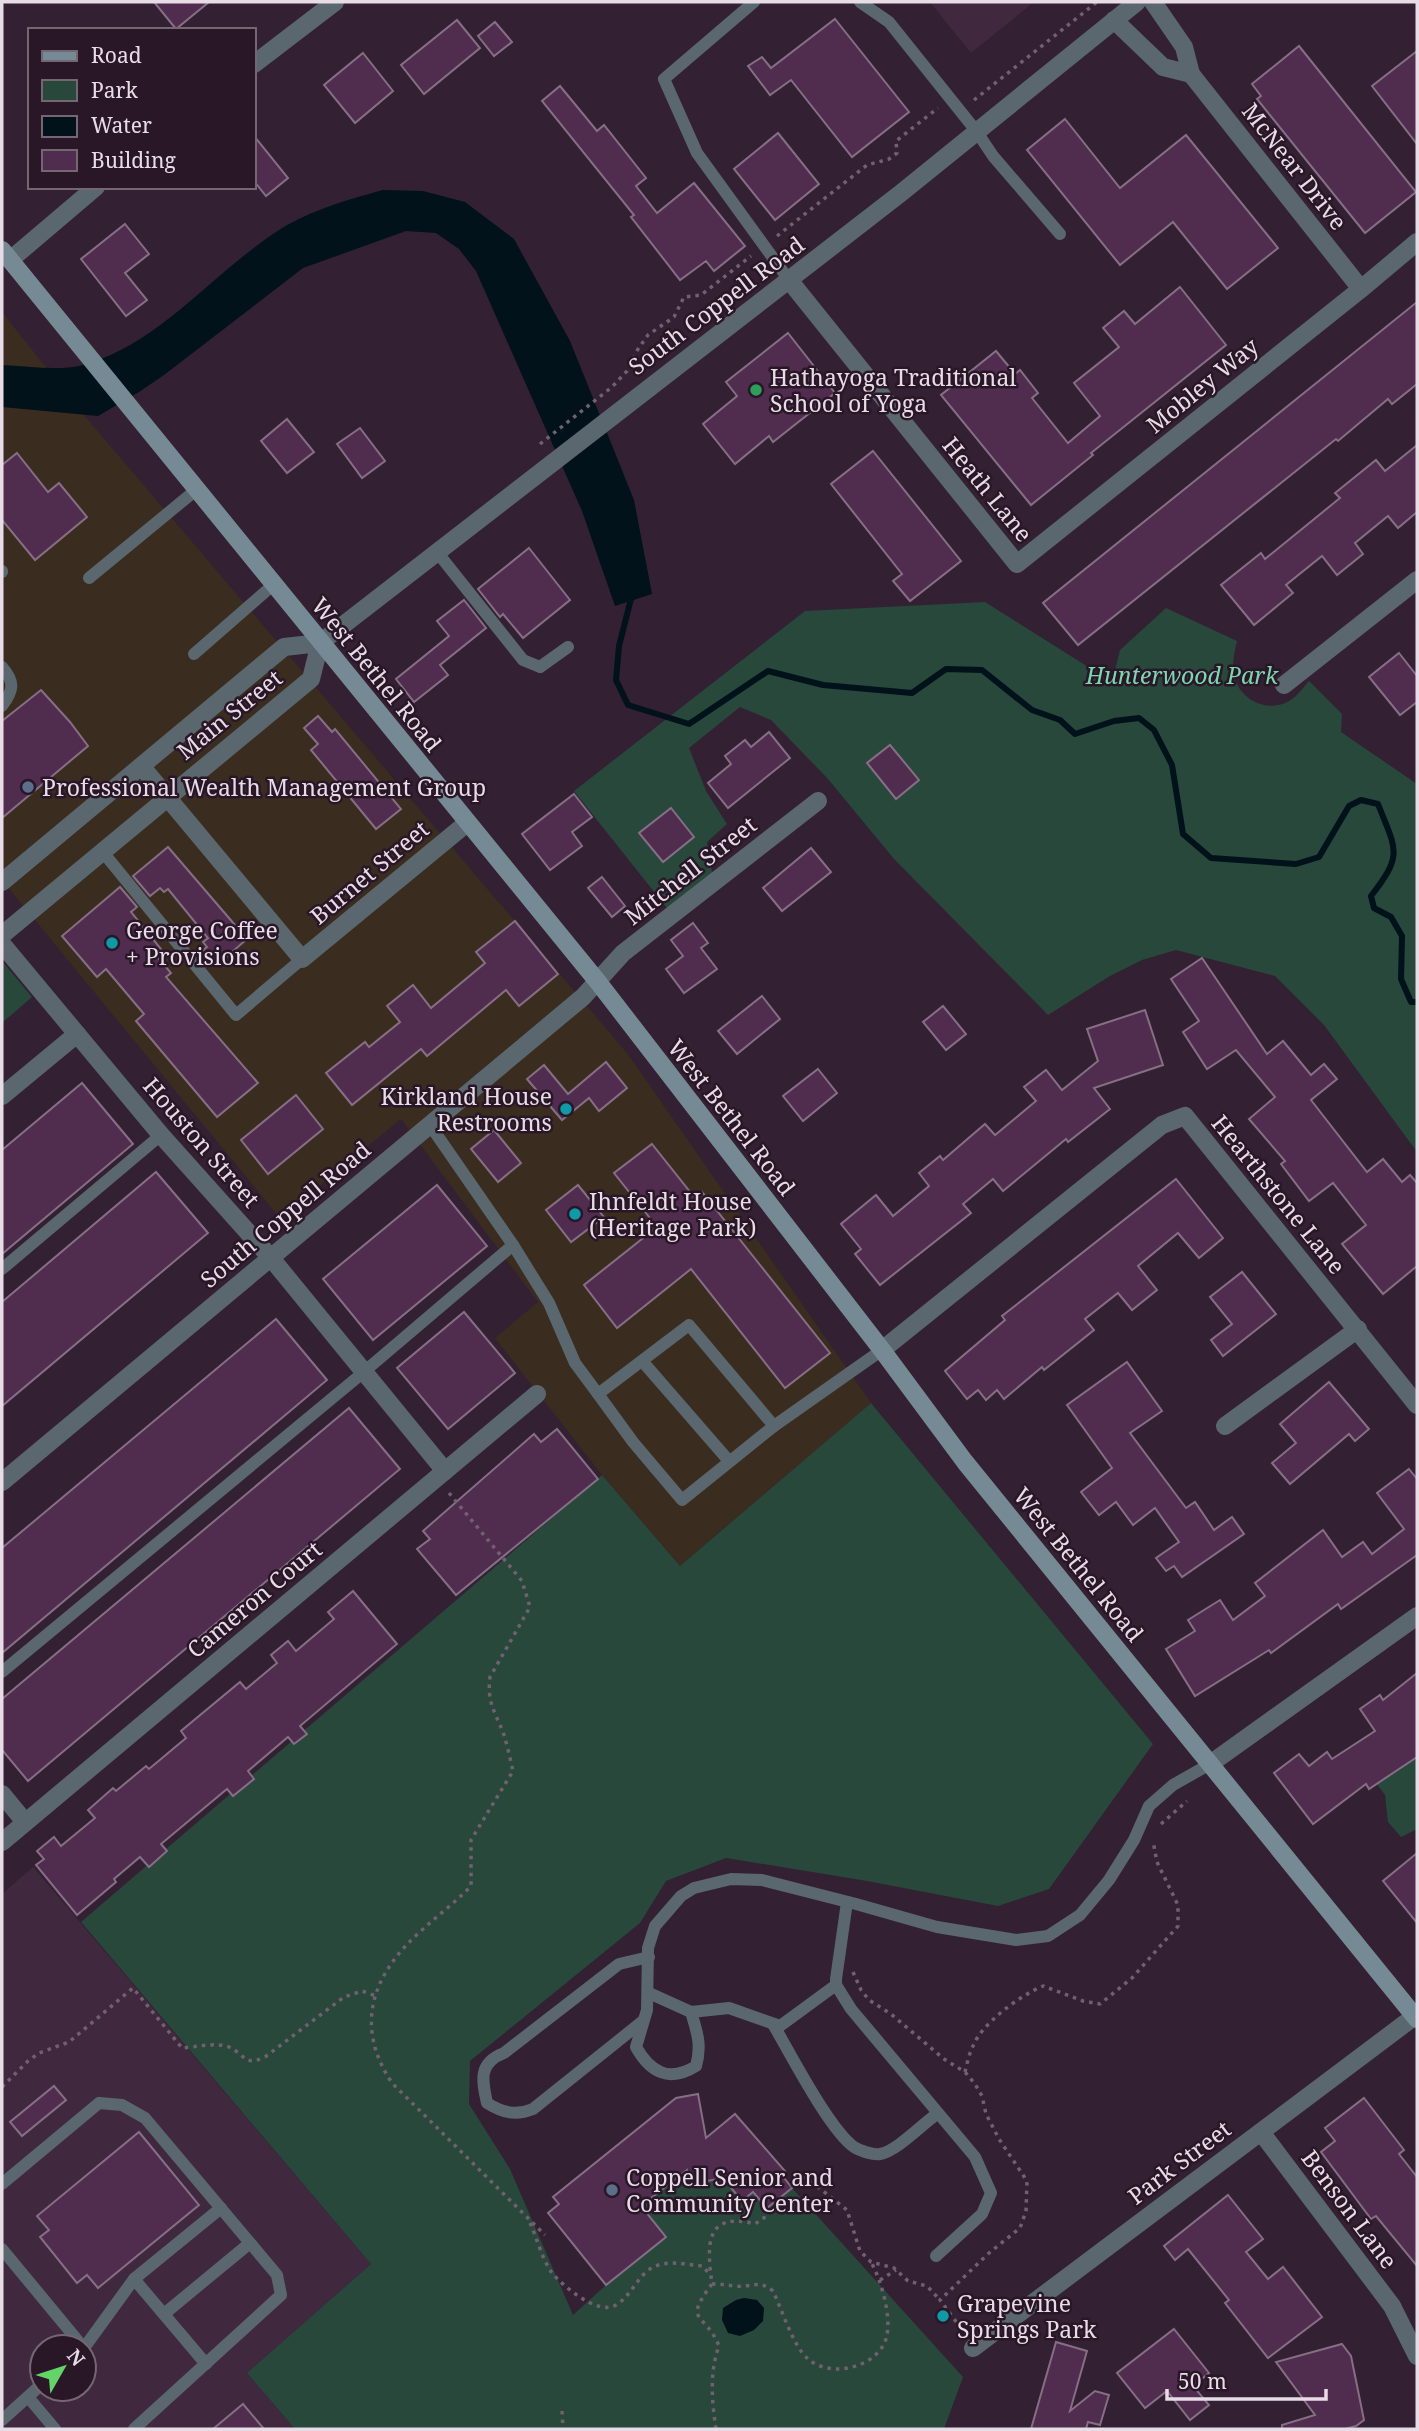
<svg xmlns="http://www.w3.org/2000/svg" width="1419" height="2431" viewBox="0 0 1419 2431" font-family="'Noto Serif',serif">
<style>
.commercial{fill:#3b2c20}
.built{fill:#40293f;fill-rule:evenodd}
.green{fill:#27483a}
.water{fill:#01121a}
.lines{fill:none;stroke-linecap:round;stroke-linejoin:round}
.stream{stroke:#01121a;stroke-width:6}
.building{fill:#502c4f;stroke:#856f84;stroke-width:2}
.path{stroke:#716170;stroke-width:3.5;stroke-dasharray:3.5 5;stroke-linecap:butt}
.service{stroke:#5a676e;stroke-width:12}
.minor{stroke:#5a676e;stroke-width:18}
.tertiary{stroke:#5a676e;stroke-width:18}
.secondary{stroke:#768a95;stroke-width:18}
.leisure-dot{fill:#2e9e5b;stroke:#291728;stroke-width:2.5}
.service-dot{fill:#5c6f8a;stroke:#291728;stroke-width:2.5}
.culture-dot{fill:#0f9aa8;stroke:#291728;stroke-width:2.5}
.labels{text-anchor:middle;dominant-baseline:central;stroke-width:5;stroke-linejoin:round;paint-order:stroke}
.street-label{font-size:23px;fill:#e8dce7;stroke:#291728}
.poi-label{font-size:23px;fill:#e8dce7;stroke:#291728;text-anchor:start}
.park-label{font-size:23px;font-style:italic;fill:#7bd7af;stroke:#291728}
</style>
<rect width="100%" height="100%" fill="#332032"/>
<polygon class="commercial" points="2,312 84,415 627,1053 871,1403 680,1566 602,1475 495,1338 538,1302 401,1119 280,1218 2,880"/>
<g class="built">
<polygon points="930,2 1034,2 971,53"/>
<path d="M33 1867 371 2264 247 2373 295 2429H2V1894ZM42 2347H84V2389H42Z"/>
</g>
<g class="green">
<path d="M985 602 1112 682 1120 650 1166 608 1237 641C1234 654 1231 667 1235 680 1243 700 1264 711 1285 703 1295 699 1302 689 1309 681L1342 714 1341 732 1417 784V1152L1324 1025 1275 976 1176 950 1142 960 1110 976 1048 1015 894 859 828 779 771 720 740 707 689 748 706 791 727 824 707 842 714 884 674 917 574 791 805 611Z"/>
<polygon points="2,961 32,997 2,1023"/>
<polygon points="871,1403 1153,1744 1049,1889 998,1906 867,1881 726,1858 666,1881 640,1923 470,2061 469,2104 510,2169 573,2315 606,2285 641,2206 668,2185 714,2180 711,2163 742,2201 753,2192 767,2208 792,2188 963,2377 944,2429 295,2429 247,2373 371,2264 81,1922 602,1475 680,1566"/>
<polygon points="1417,1740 1417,1829 1401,1837 1388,1822 1385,1795 1368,1772 1393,1752"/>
</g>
<g class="water">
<path d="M383 190 423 191 465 202 514 239 570 341 634 500 652 594 615 606 582 511 476 271 459 249 436 233 406 231 303 268 164 375 139 392 98 416 2 407V365C29 366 60 372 87 364 159 342 209 278 270 236 304 212 343 201 383 190Z"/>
<polygon points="744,2298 757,2300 764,2308 763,2321 754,2330 740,2336 728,2333 722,2320 723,2308 736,2300"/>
</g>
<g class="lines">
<path class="stream" d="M632 595 619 646 616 680 628 705 689 724 768 671 823 685 912 693 946 669 982 670 1032 710 1060 720 1075 734 1114 721 1139 718 1154 730 1172 765 1183 834 1211 858 1296 864 1319 857 1349 806 1361 800 1378 804C1396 850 1404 854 1371 896L1374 908 1391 917 1402 936 1401 979 1411 1002H1417"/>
</g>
<g class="building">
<polygon points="154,2 209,2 176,29"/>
<polygon points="835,19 909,112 852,157 791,80 770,95 748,66 762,57 771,68"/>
<polygon points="457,20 480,48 424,94 401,65"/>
<polygon points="495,22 512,42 494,56 478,36"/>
<polygon points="1299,46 1416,192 1365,233 1257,99 1261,96 1252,84"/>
<polygon points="1417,51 1417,144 1372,86"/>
<polygon points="363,53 393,91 355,123 324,85"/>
<polygon points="560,86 597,131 604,125 646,178 636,186 657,213 694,183 745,246 714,271 706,261 680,280 631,217 634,215 542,101"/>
<polygon points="1065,119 1120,188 1186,135 1278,248 1227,289 1173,222 1120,265 1027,150"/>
<polygon points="778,133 819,184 775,220 734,169"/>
<polygon points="254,136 288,178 266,196 254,181"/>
<polygon points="125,224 149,254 125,273 147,300 126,316 81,259"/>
<polygon points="1180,287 1226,345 1091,453 1093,455 1031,505 941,395 996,351 1015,374 1020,370 1038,393 1032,398 1068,443 1100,416 1074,383 1119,347 1103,328 1124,311 1135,324"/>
<polygon points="1417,302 1417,384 1392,404 1388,399 1338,441 1336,439 1078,645 1043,603"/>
<polygon points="788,333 835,393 773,442 769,436 735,464 703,424 737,396 726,382"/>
<polygon points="287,419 314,452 287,473 261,441"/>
<polygon points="360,428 385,461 362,478 337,444"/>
<polygon points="1417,445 1417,512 1398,528 1388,516 1355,543 1363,554 1337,575 1322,556 1286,585 1293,593 1254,625 1221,585 1261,553 1265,559 1340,498 1335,493 1376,460 1385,471"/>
<polygon points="873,451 961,561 910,601 893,581 902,574 831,484"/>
<polygon points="17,453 48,492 59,483 87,517 35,560 2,520 2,465"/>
<polygon points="529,548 570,600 523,638 503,614 500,617 478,589"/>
<polygon points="464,600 486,628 440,665 448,675 414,702 396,679 449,636 437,621"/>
<polygon points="1399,653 1417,676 1417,702 1400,715 1369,677"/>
<polygon points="41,690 70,722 88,746 2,818 2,721"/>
<polygon points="318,716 332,732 335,729 401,809 376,829 311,750 318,744 304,728"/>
<polygon points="769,732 790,758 728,808 708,783 731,764 725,756 745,740 751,747"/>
<polygon points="890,745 919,780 896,799 867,763"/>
<polygon points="574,794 592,817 572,832 582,846 550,870 522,834"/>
<polygon points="671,808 694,837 663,862 639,833"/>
<polygon points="168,847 247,939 216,966 203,950 207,947 203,942 208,938 168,889 164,892 160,888 150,896 133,876"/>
<polygon points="811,848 831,872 782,911 763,888"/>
<polygon points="602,877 625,906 612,917 588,888"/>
<polygon points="120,887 137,907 131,912 161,949 155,954 171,973 166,977 258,1083 217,1117 136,1021 144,1014 106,969 97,977 62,936"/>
<polygon points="515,921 558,974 519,1006 506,990 427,1056 421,1049 352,1105 326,1073 365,1042 369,1047 400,1022 387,1006 413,985 431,1008 485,963 476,952"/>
<polygon points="693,923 708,943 701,948 717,969 684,993 666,969 683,956 671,940"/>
<polygon points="1202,958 1267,1054 1283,1041 1311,1075 1324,1064 1337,1079 1311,1100 1367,1172 1383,1159 1402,1182 1410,1175 1417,1183 1417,1266 1383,1294 1342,1244 1366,1225 1333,1183 1309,1201 1281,1164 1285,1161 1249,1119 1275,1097 1236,1050 1207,1069 1183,1032 1199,1021 1171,979"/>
<polygon points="762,996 780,1019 737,1054 718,1031"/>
<polygon points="943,1006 966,1034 946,1050 923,1022"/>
<polygon points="1145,1010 1163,1065 1094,1088 1110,1109 1068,1142 1066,1139 1003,1191 993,1179 963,1204 971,1213 880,1285 855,1254 861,1249 841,1224 876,1195 893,1216 929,1186 919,1173 940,1156 943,1160 985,1124 995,1135 1036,1101 1024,1087 1046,1070 1062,1090 1098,1061 1087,1029"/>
<polygon points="606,1062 627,1088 599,1111 589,1098 562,1120 527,1079 544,1065 568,1094"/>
<polygon points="818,1069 837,1093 803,1121 783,1096"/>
<polygon points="82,1083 133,1144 2,1254 2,1150"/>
<polygon points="296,1095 323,1129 268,1174 241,1140"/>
<polygon points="494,1130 521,1163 498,1182 471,1149"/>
<polygon points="652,1144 695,1198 702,1192 830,1353 785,1388 691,1269 617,1328 584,1285 657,1227 614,1173"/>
<polygon points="156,1172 208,1233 2,1406 2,1302"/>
<polygon points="1176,1179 1223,1238 1199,1258 1178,1233 1138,1266 1157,1290 1132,1310 1118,1293 1085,1319 1094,1330 1044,1370 1042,1367 1004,1399 997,1390 986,1400 978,1390 967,1399 945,1371 1005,1320 1002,1316"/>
<polygon points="437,1185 487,1246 373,1340 323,1279"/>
<polygon points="578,1185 604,1217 571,1242 546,1210"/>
<polygon points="1242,1272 1276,1314 1223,1356 1211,1340 1232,1324 1210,1297"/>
<polygon points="464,1312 515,1373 448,1429 397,1368"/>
<polygon points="276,1319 327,1380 2,1653 2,1548"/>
<polygon points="1127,1362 1162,1411 1130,1433 1186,1508 1195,1502 1214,1530 1232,1517 1244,1534 1182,1577 1174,1566 1166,1571 1156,1558 1179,1542 1155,1508 1133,1525 1116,1502 1099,1515 1081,1492 1112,1468 1067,1405"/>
<polygon points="1329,1382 1369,1429 1355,1441 1349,1434 1290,1484 1272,1463 1296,1443 1280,1424"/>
<polygon points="349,1408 400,1469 28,1781 2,1750 2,1699"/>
<polygon points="557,1429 598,1479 456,1595 417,1549 430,1539 423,1531 534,1434 541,1442"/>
<polygon points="1409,1469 1417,1479 1417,1555 1341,1609 1338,1604 1271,1653 1269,1650 1195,1696 1166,1649 1195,1631 1188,1620 1220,1600 1233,1620 1265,1596 1255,1583 1323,1530 1342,1557 1363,1542 1372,1554 1404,1529 1377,1493"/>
<polygon points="353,1591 397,1644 300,1726 307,1734 294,1744 288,1737 248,1771 254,1779 233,1796 227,1789 161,1844 167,1851 149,1867 140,1857 114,1879 116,1882 77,1915 36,1865 44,1859 37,1851 54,1837 61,1846 95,1818 88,1810 113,1788 116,1791 146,1766 149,1769 186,1738 181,1731 240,1682 246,1689 277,1663 271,1655 288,1641 296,1651 334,1619 328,1612"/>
<polygon points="1417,1673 1417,1757 1369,1789 1366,1784 1313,1824 1274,1773 1299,1754 1309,1766 1327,1752 1332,1759 1375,1731 1360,1709 1380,1695 1383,1700"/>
<polygon points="1417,1853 1417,1923 1383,1881"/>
<polygon points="54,2086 66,2100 22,2136 10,2122"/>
<polygon points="698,2094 706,2138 735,2114 785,2171 781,2174 792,2188 767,2208 753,2192 742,2201 723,2178 690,2184 687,2170 641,2206 666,2237 606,2285 548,2213 559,2204 553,2197 676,2098"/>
<polygon points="1364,2098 1404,2150 1399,2154 1417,2177 1417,2266 1376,2216 1371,2219 1321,2152 1335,2141 1325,2128"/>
<polygon points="139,2132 199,2205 98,2288 87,2275 77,2283 40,2237 49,2230 37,2216"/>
<polygon points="1228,2195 1263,2239 1246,2252 1268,2279 1283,2267 1322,2317 1268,2358 1225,2303 1229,2300 1188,2249 1175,2260 1164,2246"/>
<polygon points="1174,2329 1209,2373 1193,2386 1209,2405 1190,2420 1167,2391 1145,2408 1117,2373"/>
<polygon points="1056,2342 1087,2351 1070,2411 1095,2391 1109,2395 1100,2425 1088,2422 1086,2429 1031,2429"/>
<polygon points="1342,2344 1351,2356 1364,2420 1356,2426 1345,2429 1282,2429 1282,2425 1315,2415 1276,2362"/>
<polygon points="243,2404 264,2429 213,2429"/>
</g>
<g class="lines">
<g class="path">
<polyline points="974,100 1097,2"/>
<polyline points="777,236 867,165 889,159 897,153 896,141 938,108"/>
<polyline points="540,444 612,387 627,371 638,349 648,335 674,317 684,297 701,295 751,256"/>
<path d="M449 1493 522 1581 530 1607 490 1677C487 1702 494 1710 503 1732 507 1744 510 1758 513 1771L471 1840V1886C456 1902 438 1915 422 1930 373 1973 353 2025 392 2083L545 2235"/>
<polyline points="1161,1824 1187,1801"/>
<polyline points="853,1972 861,1990 869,2000 891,2014 944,2059 965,2072 975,2084 982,2096 986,2114 999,2139 1027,2181 1026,2211 1020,2228 989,2253 940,2300 963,2331"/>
<path d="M965 2072C967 2064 969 2054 973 2046 982 2023 1021 1995 1043 1986L1083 2001 1100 2004 1132 1978 1178 1926V1905L1157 1862 1153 1841"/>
<path d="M2 2087 28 2061 39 2053 69 2042 133 1988 182 2048C195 2047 216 2042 229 2047 245 2054 244 2067 265 2057L344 1997 362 1991 376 1996"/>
<polyline points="790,2186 804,2176 847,2210 860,2251 871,2262 894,2268 908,2281 927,2286 940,2300"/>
<path d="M767 2208 764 2218 755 2224C704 2211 707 2246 712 2284 720 2284 727 2285 735 2286 750 2288 760 2279 773 2291 782 2310 793 2345 807 2358 830 2380 881 2367 887 2335 891 2314 881 2280 871 2262"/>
<path d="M530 2223C537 2238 542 2259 552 2273 563 2286 598 2316 616 2305 629 2297 634 2284 645 2273 660 2258 683 2264 702 2266L709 2273"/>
<polyline points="880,2280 896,2270"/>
<path d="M712 2284C682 2324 705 2311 719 2346 709 2373 712 2402 716 2429"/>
<polyline points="562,2411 563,2429"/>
</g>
<g class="service">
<polyline points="754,2 664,79 697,153 789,280"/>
<polyline points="860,2 889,22 977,132 993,156 1060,234"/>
<polyline points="437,552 523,660 540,667 568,647"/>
<polyline points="2,571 2,572"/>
<polyline points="89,578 196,490"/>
<polyline points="194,654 273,585"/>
<path d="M2 667C15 682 14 690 2 706"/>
<polyline points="102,851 236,1015 302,959"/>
<polyline points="430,1125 513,1245 549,1303 575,1363 598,1394 689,1325 774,1426 882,1350"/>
<polyline points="2,1269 161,1135"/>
<polyline points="643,1362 729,1461"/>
<polyline points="598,1394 633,1442 682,1500 774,1426"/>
<polyline points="2,1672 359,1376 513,1245"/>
<polyline points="847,1902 836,1979 836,1985 851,2009 975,2157 991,2193 982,2214 936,2256"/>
<path d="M649 1993 691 2012C697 2032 702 2045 696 2066 669 2083 650 2072 636 2047L647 2010 648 1948 655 1926 681 1896 694 1888 731 1879 762 1880 856 1904 937 1927 1016 1940 1048 1936 1080 1915 1109 1880 1134 1840 1149 1806 1173 1785 1210 1764"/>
<polyline points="691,2012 729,2008 780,2026 836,1985"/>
<path d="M643 2021 533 2109C516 2116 503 2113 487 2103 482 2080 478 2063 504 2053L619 1964 649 1957"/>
<path d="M773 2024C790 2053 829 2129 854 2147 860 2151 873 2155 880 2154 897 2151 921 2125 937 2114"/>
<polyline points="2,2184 99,2103 122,2105 145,2118 277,2275 281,2295 134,2429"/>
<polyline points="2,2249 83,2347"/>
<polyline points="164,2314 250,2243"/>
<polyline points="84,2348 134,2279"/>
<polyline points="206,2364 134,2279 221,2208"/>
<polyline points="28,2397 55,2429"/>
<polyline points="2,2420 42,2384"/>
</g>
<g class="minor">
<polyline points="1153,2 1184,47 1191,74 1361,289"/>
<polyline points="1114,20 1163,67 1191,74"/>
<polyline points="254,64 335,2"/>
<polyline points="10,260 96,187"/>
<polyline points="789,280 1017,564 1361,289 1417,242"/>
<polyline points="1284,685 1417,580"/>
<polyline points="142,767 302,959 467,823"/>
<polyline points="2,882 284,647 320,643 311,679 2,935"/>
<polyline points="2,944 161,1135 271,1258 445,1471"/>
<polyline points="2,1096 77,1034"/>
<polyline points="882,1350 1162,1125 1185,1116 1417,1405"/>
<polyline points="1225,1426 1358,1329"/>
<polyline points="2,1482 583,997 623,953 818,801"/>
<polyline points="1210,1764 1417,1616"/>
<polyline points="2,1794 25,1822"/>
<polyline points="2,1842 537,1394"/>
<polyline points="1261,2132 1392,2306 1417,2356"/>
<polyline points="973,2348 1415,2016"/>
</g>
<polyline class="tertiary" points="320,643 901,193 1137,2"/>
<polyline class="secondary" points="2,250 598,982 882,1350 965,1462 1417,2019"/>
</g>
<circle class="leisure-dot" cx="756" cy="390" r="7"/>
<g class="service-dot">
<circle cx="28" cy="787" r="7"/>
<circle cx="612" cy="2190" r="7"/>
</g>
<g class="culture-dot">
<circle cx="112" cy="943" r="7"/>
<circle cx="566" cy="1109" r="7"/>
<circle cx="575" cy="1214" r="7"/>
<circle cx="943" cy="2316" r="7"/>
</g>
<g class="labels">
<g class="street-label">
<text transform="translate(1295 166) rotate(52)">McNear Drive</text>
<text transform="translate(716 305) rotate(-37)">South Coppell Road</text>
<text transform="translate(1202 385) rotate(-39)">Mobley Way</text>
<text transform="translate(988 489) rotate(51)">Heath Lane</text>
<text transform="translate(377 674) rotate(51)">West Bethel Road</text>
<text transform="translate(229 714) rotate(-39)">Main Street</text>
<text transform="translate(690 870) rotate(-38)">Mitchell Street</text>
<text transform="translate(369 872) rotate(-40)">Burnet Street</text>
<text transform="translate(732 1117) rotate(52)">West Bethel Road</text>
<text transform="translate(202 1142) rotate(49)">Houston Street</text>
<text transform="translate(1279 1194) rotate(51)">Hearthstone Lane</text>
<text transform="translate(285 1214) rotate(-40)">South Coppell Road</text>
<text transform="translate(1079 1564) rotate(51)">West Bethel Road</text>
<text transform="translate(254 1599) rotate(-40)">Cameron Court</text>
<text transform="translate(1179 2162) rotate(-37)">Park Street</text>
<text transform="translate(1350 2209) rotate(53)">Benson Lane</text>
</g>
<g class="poi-label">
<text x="770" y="377">Hathayoga Traditional<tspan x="770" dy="26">School of Yoga</tspan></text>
<text x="42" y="787">Professional Wealth Management Group</text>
<text x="126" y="930">George Coffee<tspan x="126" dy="26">+ Provisions</tspan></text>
<text x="552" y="1096" text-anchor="end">Kirkland House<tspan x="552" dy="26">Restrooms</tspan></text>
<text x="589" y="1201">Ihnfeldt House<tspan x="589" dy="26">(Heritage Park)</tspan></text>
<text x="626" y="2177">Coppell Senior and<tspan x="626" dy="26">Community Center</tspan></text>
<text x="957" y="2303">Grapevine<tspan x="957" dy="26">Springs Park</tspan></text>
</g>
<g class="park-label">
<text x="1182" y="675">Hunterwood Park</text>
</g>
</g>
<rect width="1419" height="2431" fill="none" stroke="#e8dce7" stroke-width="7"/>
<rect x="28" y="28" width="228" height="161" fill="#291728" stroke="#756674" stroke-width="2"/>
<rect x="42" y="51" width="35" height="10" fill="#768a95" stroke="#756674" stroke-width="2"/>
<text x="91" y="63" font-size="21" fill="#e8dce7">Road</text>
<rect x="42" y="80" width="35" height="21" fill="#27483a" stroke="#756674" stroke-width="2"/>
<text x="91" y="98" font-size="21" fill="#e8dce7">Park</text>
<rect x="42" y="116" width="35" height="21" fill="#01121a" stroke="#756674" stroke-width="2"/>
<text x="91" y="133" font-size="21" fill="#e8dce7">Water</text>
<rect x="42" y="150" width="35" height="21" fill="#502c4f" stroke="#756674" stroke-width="2"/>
<text x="91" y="168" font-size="21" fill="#e8dce7">Building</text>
<g transform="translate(63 2368) rotate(51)"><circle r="33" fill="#291728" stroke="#756674" stroke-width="2"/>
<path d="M0-5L12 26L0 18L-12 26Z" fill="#63d468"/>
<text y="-10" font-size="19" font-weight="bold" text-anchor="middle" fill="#e8dce7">N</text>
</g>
<path d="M1167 2389v10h159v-10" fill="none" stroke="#e8dce7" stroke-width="3.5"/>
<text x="1178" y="2389" font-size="21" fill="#e8dce7" stroke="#291728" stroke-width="5" paint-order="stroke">50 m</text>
</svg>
